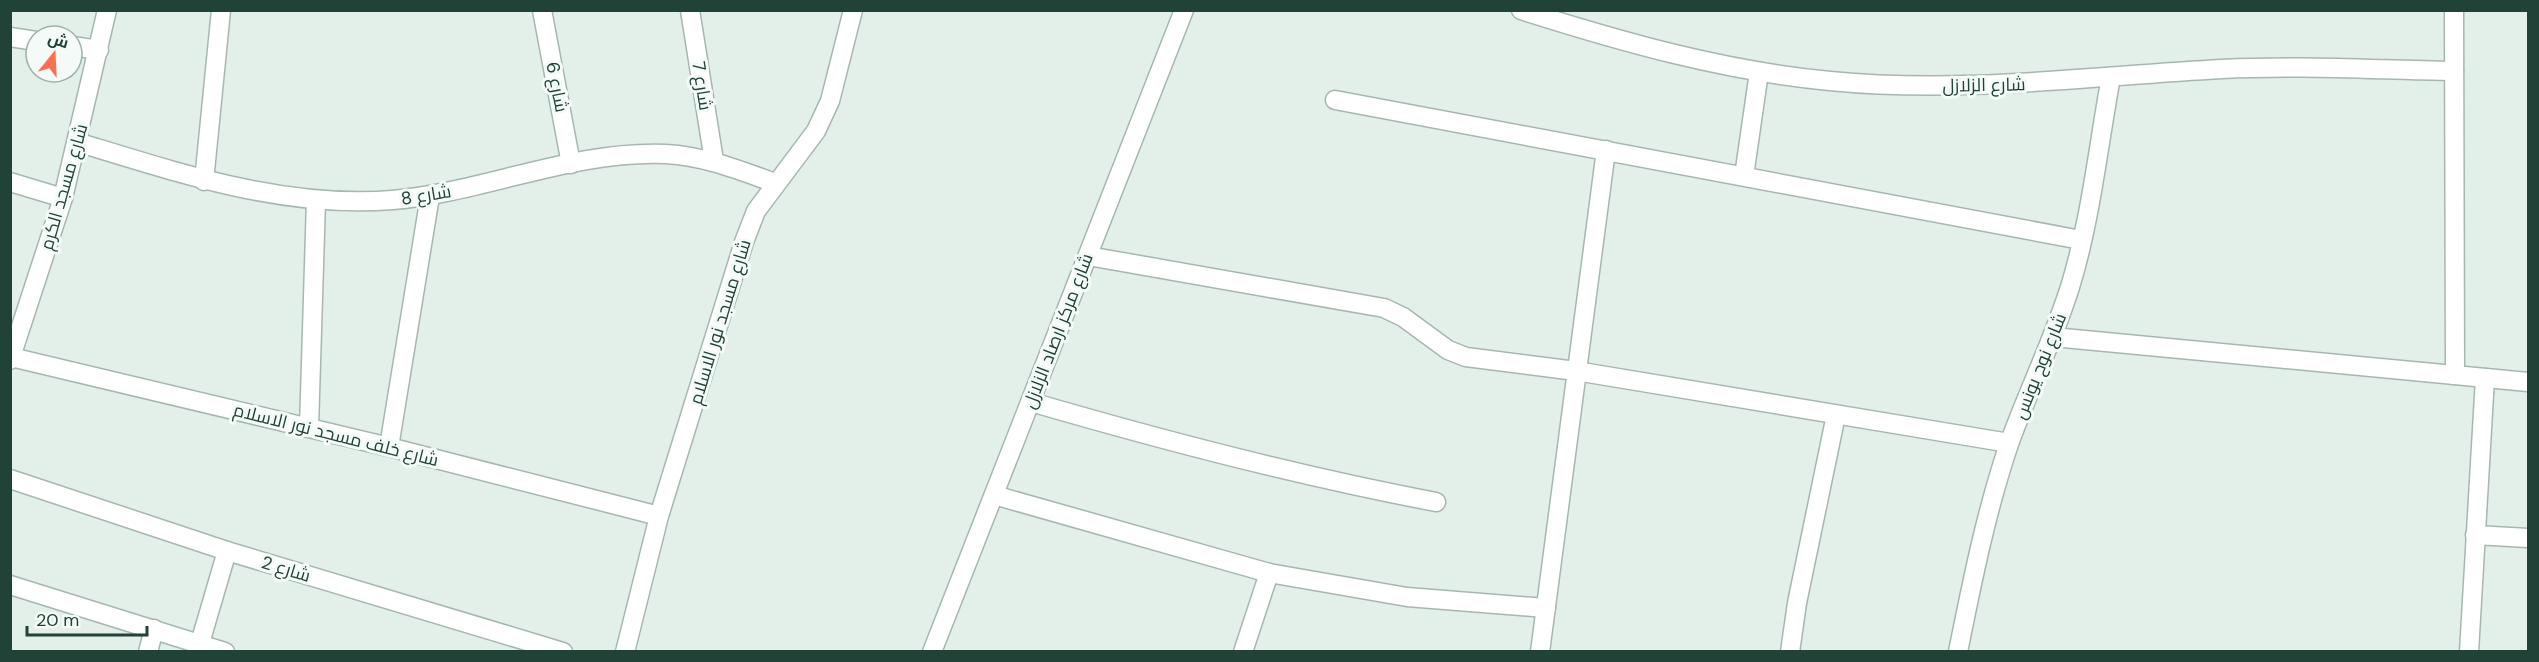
<svg xmlns="http://www.w3.org/2000/svg" width="2539" height="662" viewBox="0 0 2539 662" font-family="'DM Sans',Cairo,sans-serif">
<style>
.lines{fill:none;stroke-linecap:round;stroke-linejoin:round}
.minor-casing{stroke:#a5b8b0;stroke-width:21}
.minor{stroke:#fff;stroke-width:18}
.labels{text-anchor:middle;dominant-baseline:central;stroke-width:6;stroke-linejoin:round;paint-order:stroke}
.street-label{font-size:18px;fill:#204237;stroke:#f4faf7}
</style>
<rect width="100%" height="100%" fill="#e3efe9"/>
<g class="lines">
<defs>
<g id="minor">
<polyline points="542,10 571,164"/>
<polyline points="690,10 714,161"/>
<path d="M1521 10C1622 42 1724 71 1830 81 1962 94 2091 76 2222 69 2299 65 2377 70 2454 71"/>
<polyline points="2454,10 2455,375"/>
<polyline points="10,37 36,41"/>
<polyline points="72,46 99,50"/>
<polyline points="1335,100 2081,240"/>
<path d="M77 142C179 173 285 209 393 200 484 192 573 150 666 154 704 156 739 170 775 183"/>
<polyline points="1744,176 1759,72"/>
<polyline points="204,181 221,10"/>
<polyline points="10,182 63,198"/>
<polyline points="1088,256 1384,308 1403,317 1448,350 1466,357 1576,371 2009,443"/>
<polyline points="2053,337 2528,382"/>
<polyline points="11,357 389,447 659,516"/>
<polyline points="10,360 63,198 107,10"/>
<path d="M1031 402C1165 441 1298 476 1436 502"/>
<polyline points="309,428 316,200"/>
<polyline points="389,447 430,196"/>
<polyline points="10,479 227,551 563,652"/>
<polyline points="994,495 1269,573 1407,597 1546,608"/>
<polyline points="2475,535 2528,538"/>
<polyline points="10,585 225,652"/>
<polyline points="200,643 227,551"/>
<polyline points="148,652 154,629"/>
<polyline points="625,652 659,516 744,242 756,211 816,131 830,101 853,10"/>
<polyline points="932,652 1184,10"/>
<polyline points="1243,652 1269,573"/>
<polyline points="1540,652 1606,150"/>
<polyline points="1790,652 1797,603 1836,415"/>
<path d="M1958 652C1972 582 1986 512 2009 444 2028 391 2053 341 2070 287 2091 219 2098 147 2111 77"/>
<polyline points="2469,652 2485,378"/>
</g>
</defs>
<use href="#minor" class="minor-casing"/>
<use href="#minor" class="minor"/>
</g>
<g class="labels">
<g class="street-label">
<text transform="translate(1984 85) rotate(-1)">شارع الزلازل</text>
<text transform="translate(702 86) rotate(81)">شارع 7</text>
<text transform="translate(557 87) rotate(79)">شارع 6</text>
<text transform="translate(64 187) rotate(-74)">شارع مسجد الكرم</text>
<text transform="translate(426 195) rotate(-9)">شارع 8</text>
<text transform="translate(720 322) rotate(-73)">شارع مسجد نور الاسلام</text>
<text transform="translate(1058 331) rotate(-69)">شارع مركز ارصاد الزلازل</text>
<text transform="translate(2040 366) rotate(-68)">شارع نوح يونس</text>
<text transform="translate(336 435) rotate(14)">شارع خلف مسجد نور الاسلام</text>
<text transform="translate(286 569) rotate(17)">شارع 2</text>
</g>
</g>
<rect width="2539" height="662" fill="none" stroke="#204237" stroke-width="24"/>
<g transform="translate(54 54) rotate(18)"><circle r="28" fill="#f4faf7" stroke="#9fb0aa" stroke-width="1.5"/>
<path d="M0-4.5L10 22L0 15L-10 22Z" fill="#ff6e51"/>
<text y="-9" font-size="16" font-weight="bold" text-anchor="middle" fill="#204237">ش</text>
</g>
<path d="M27 626v9h120v-9" fill="none" stroke="#204237" stroke-width="3"/>
<text x="36" y="626" font-size="18" fill="#204237" stroke="#f4faf7" stroke-width="4.5" paint-order="stroke">20 m</text>
</svg>
